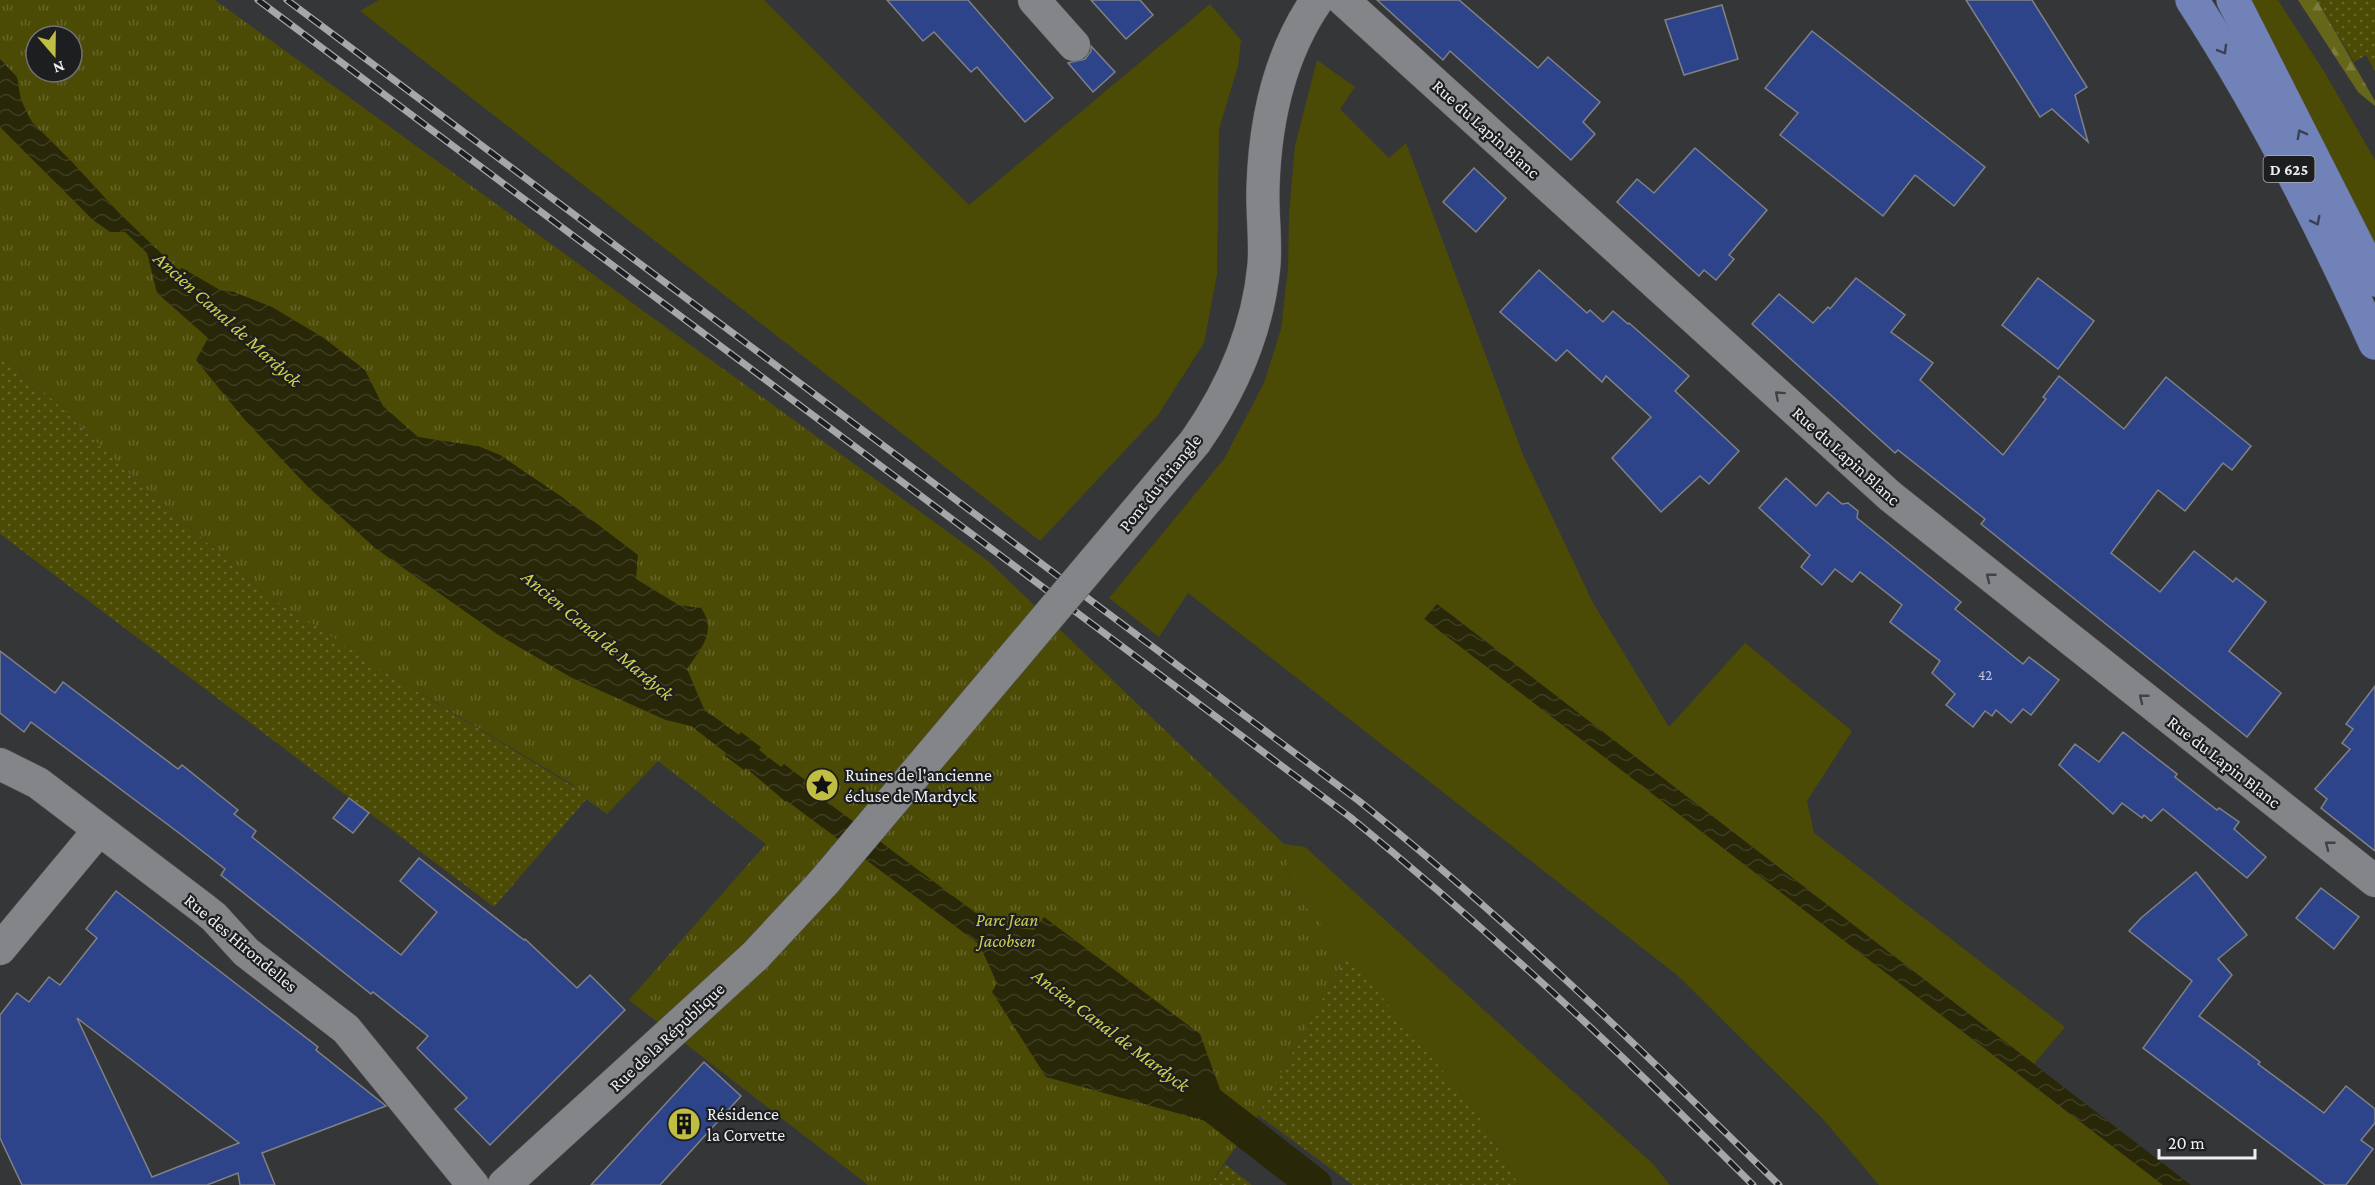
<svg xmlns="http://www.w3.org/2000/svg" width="2375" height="1185" viewBox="0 0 2375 1185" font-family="'Crimson Pro',serif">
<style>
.grass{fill:#4c4b06}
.forest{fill:url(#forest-firs)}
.park{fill:url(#park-tufts);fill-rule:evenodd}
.garden{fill:url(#garden-dots)}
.water{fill:url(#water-waves)}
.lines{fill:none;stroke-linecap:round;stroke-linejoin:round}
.canal{stroke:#282809;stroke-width:34}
.building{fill:#2e448a;stroke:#808184;stroke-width:1.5;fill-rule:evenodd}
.minor-casing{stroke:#535456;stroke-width:33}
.tertiary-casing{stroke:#535456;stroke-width:34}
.primary-casing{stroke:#535456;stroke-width:34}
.minor{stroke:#848588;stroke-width:32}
.tertiary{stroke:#848588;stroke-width:33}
.primary{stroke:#7082b7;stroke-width:33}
.rail-casing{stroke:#a6a7a9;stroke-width:7}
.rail{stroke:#1d1e1f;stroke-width:4.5;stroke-dasharray:14;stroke-linecap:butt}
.tertiary-bridge-casing{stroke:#535456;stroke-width:34;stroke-linecap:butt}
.tertiary-bridge{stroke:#848588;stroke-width:33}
.oneway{stroke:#3a4154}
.oneway2{stroke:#414244}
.labels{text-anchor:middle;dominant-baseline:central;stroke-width:4.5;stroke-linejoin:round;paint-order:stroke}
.number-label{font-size:15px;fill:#bec4d6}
.shield{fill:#1d1e1f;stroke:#afb0b1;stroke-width:1.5}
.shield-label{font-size:16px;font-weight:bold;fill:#eeeff0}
.street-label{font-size:18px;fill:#eeeff0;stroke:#1d1e1f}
.poi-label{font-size:18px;fill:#eeeff0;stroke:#1d1e1f;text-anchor:start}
.park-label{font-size:18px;font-style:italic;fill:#cece4c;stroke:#1d1e1f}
.water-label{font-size:20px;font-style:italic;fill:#cfd04e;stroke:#1d1e1f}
</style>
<defs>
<pattern id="forest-firs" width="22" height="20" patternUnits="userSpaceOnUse" patternTransform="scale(1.5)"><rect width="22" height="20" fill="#66661a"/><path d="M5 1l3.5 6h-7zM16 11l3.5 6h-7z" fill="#7c7c3c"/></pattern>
<pattern id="park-tufts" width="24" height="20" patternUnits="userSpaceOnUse" patternTransform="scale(1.5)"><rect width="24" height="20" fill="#4c4b06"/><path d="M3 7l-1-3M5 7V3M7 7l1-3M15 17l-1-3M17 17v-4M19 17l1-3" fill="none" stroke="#66652b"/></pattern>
<pattern id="garden-dots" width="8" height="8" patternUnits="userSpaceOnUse" patternTransform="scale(1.5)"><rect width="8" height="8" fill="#4c4b06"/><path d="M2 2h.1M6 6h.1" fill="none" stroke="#66652b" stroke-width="1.8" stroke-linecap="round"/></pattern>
<pattern id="water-waves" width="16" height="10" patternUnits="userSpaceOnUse" patternTransform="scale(1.5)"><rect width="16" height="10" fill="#282809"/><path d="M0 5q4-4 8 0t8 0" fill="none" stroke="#3d3d21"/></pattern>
</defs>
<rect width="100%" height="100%" fill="#353638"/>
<g class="grass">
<polygon points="379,0 764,0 969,205 1210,4 1241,40 1238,66 1219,129 1217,274 1204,343 1158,415 1040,541 360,11"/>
<polygon points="2250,0 2278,0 2325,73 2375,160 2375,245 2301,103"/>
<polygon points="1317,60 1355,87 1340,109 1389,158 1406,143 1523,455 1593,603 1669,727 1745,643 1852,731 1807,801 1814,833 2065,1027 2034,1064 1437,604 1425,619 2163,1185 1879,1185 1822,1118 1677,975 1188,593 1159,637 1109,598 1224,459 1264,383 1281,329 1288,270 1289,215 1295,146"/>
<polygon points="1284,844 1305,847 1653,1164 1670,1185 1519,1185 1475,1110 1290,888"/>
</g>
<polygon class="forest" points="2298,0 2317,0 2375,101 2375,106 2358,92"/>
<path class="park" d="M0 0H215L988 561 1284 844 1290 888 1347 955 1258 1115 1209 1185H868L629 1000 766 844 658 761 607 814 586 799 588 797 570 783 375 666 310 622 270 598 140 484 53 400 0 354ZM36 36H72V72H36Z"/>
<g class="garden">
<polygon points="2317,0 2375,0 2375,71 2366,55 2354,62"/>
<polygon points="0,354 53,400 140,484 270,598 310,622 375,666 589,796 494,907 0,534"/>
<polygon points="1347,955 1475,1110 1519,1185 1353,1185 1258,1115"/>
<polygon points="1225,1164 1252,1185 1209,1185"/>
</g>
<g class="water">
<path d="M0 59 17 77 21 100 32 122 73 163 120 214 179 270 182 268 220 290 234 292 272 307 324 338 365 370 383 406 418 437 478 446 500 455 562 497 638 555 636 579 679 605 701 608C718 632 700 649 687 669L704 709 739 735 741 732 761 747 759 750 781 767 784 764 805 780 803 784 992 925 1034 930 1044 917 1200 1034 1229 1114 1237 1120 1231 1128 1046 1077 992 992 997 983 979 944 787 801 786 802 746 768 744 770 725 756 726 753 691 726 666 720 572 678 497 634 375 548 308 487 244 419 196 360 208 338 157 293 147 253 125 232H110L93 220 0 127Z"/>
<polygon points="1437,604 2191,1185 2163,1185 1424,619"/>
</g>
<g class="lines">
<polyline class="canal" points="1199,1095 1315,1185"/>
</g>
<g class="building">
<polygon points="887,0 968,0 1053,98 1025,122 977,67 971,72 934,32 923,41"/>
<polygon points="1091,0 1140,0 1153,15 1126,39"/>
<polygon points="1377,0 1459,0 1538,68 1548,57 1600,102 1583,122 1595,134 1571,160 1450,51 1443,60"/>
<polygon points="1966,0 2032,0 2087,87 2075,95 2088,142 2052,109 2040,117"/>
<polygon points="1722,5 1738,59 1684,75 1665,20"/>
<polygon points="1812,31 1985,167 1954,206 1915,175 1883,216 1780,135 1798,113 1765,88"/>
<polygon points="1091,46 1115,72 1093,92 1068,63 1085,59 1091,51"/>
<polygon points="1695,148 1767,210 1729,255 1734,259 1716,280 1704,270 1699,276 1617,202 1637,179 1654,193"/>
<polygon points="1474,168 1506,198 1476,232 1443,202"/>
<polygon points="1539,270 1587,313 1590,310 1603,322 1613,311 1628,324 1629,323 1689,376 1675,391 1739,451 1709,484 1700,476 1661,512 1612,458 1651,417 1606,376 1602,382 1567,350 1556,361 1500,312"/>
<polygon points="1856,278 1905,315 1891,332 1933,363 1920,380 2003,455 2046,399 2043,397 2059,376 2124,429 2166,377 2251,446 2232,470 2223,463 2185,511 2158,490 2111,553 2160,592 2194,551 2233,582 2236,578 2266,602 2229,651 2281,693 2247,737 1981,524 1985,519 1898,450 1895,453 1752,324 1779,294 1813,323 1828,307 1830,309"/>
<polygon points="2038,278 2094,321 2058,369 2002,325"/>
<polygon points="1786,478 1816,506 1828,492 1842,504 1848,503 1858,511 1857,518 1961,602 1955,609 2023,664 2029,657 2059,680 2031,715 2023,709 2011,723 1996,710 1992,716 1985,711 1973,727 1946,705 1955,694 1932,673 1940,661 1890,622 1902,605 1860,572 1852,582 1835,569 1822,585 1801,567 1810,555 1759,508"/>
<polygon points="0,651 55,693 63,682 178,769 182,765 238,810 234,814 256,831 252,837 401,955 437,912 400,881 419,858 524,940 525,939 577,988 590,975 625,1010 490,1145 455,1109 467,1098 417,1048 428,1036 373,992 371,994 221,875 225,869 179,833 31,722 24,732 0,713"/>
<polygon points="2375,686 2375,851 2321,808 2327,799 2315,789 2350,749 2342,743 2353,729 2346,724"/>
<polygon points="2123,732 2177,774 2175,777 2217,810 2219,808 2239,822 2234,829 2266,857 2247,878 2163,809 2151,821 2144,815 2142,818 2122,803 2113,814 2059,765 2075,744 2099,762"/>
<polygon points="349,798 369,813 353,833 333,818"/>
<polygon points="2196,872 2247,935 2218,959 2232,975 2199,1016 2260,1062 2258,1064 2324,1113 2346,1086 2375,1109 2375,1123 2361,1140 2373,1149 2346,1185 2325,1185 2143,1048 2192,981 2129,931 2141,918"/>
<polygon points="2321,888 2359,917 2334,949 2296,918"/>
<path d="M116 891 318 1047 316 1050 386 1106 262 1153 275 1185H240L238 1173 207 1185H22L0 1138V1015L17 993 29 1002 49 977 60 985 97 938 86 929ZM77 1018 141 1067 239 1143 152 1177Z"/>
<polygon points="704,1062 741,1096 660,1185 591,1185"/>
</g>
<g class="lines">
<defs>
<g id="minor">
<polyline points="1034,0 1074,45"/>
<polyline points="1343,0 1890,496 2375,881"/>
<polyline points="0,764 38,783 204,909 214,917 246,952 346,1029 473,1185"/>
<polyline points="0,949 99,830"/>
</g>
<g id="tertiary">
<path d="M1195 442C1232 389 1258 330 1264 265 1266 239 1262 213 1263 187 1265 121 1279 55 1317 0"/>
<polyline points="504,1185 755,956 824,882"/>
</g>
<g id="primary">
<path d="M2192 0C2263 109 2322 226 2375 343"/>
<polyline points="2233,0 2375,280"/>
</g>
</defs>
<use href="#minor" class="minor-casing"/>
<use href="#tertiary" class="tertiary-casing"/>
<use href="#primary" class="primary-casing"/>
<use href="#minor" class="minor"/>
<use href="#tertiary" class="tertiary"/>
<use href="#primary" class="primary"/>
<defs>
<g id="rail">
<path d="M258 0 1350 817C1491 932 1625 1056 1753 1185"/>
<path d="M287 0 1359 801C1508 920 1644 1052 1779 1185"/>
</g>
</defs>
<use href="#rail" class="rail-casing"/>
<use href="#rail" class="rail"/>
<defs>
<polyline id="tertiary-bridge" points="824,882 1195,442"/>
</defs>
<use href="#tertiary-bridge" class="tertiary-bridge-casing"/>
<use href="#tertiary-bridge" class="tertiary-bridge"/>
</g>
<defs><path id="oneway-chevron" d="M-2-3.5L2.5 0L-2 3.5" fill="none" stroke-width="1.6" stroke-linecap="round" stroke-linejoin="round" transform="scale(1.5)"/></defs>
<g class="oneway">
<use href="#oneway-chevron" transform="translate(2223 50) rotate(60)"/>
<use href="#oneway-chevron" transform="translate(2301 134) rotate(-118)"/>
<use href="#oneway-chevron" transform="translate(2316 221) rotate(63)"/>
</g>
<g class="oneway2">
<use href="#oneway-chevron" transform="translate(1779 395) rotate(-138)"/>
<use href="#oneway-chevron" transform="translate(1990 577) rotate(-142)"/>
<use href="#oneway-chevron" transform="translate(2143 698) rotate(-142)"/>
<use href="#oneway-chevron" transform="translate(2329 845) rotate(-142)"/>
</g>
<defs>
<symbol id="sight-disc" viewBox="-11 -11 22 22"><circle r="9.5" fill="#bfbe42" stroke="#1d1e1f"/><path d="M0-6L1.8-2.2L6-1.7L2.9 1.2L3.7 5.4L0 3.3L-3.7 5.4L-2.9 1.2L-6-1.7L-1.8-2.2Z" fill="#111"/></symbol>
<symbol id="building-disc" viewBox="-11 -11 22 22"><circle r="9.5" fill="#bfbe42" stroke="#1d1e1f"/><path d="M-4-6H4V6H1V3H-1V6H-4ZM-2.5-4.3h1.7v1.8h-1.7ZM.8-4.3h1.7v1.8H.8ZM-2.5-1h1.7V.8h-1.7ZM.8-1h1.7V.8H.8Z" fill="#111"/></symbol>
</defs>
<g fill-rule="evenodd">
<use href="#sight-disc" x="803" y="766" width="38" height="38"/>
<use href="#building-disc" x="665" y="1105" width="38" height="38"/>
</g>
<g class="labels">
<g class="number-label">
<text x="1985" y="675">42</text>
</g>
<rect class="shield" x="2263.5" y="156" width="51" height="26" rx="4.5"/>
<g class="shield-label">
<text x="2289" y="169">D 625</text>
</g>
<g class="street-label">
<text transform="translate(1486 129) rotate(42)">Rue du Lapin Blanc</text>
<text transform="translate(1846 456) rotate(42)">Rue du Lapin Blanc</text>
<text transform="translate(1160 483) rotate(-51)">Pont du Triangle</text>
<text transform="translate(2224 762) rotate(38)">Rue du Lapin Blanc</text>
<text transform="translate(241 943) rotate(40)">Rue des Hirondelles</text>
<text transform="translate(667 1037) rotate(-43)">Rue de la République</text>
</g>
<g class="poi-label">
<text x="845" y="775">Ruines de l'ancienne<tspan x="845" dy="21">écluse de Mardyck</tspan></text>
<text x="707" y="1114">Résidence<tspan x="707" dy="21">la Corvette</tspan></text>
</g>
<g class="park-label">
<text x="1007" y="920">Parc Jean<tspan x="1007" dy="21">Jacobsen</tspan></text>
</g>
<g class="water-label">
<text transform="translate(228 319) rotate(42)">Ancien Canal de Mardyck</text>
<text transform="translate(598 635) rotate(40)">Ancien Canal de Mardyck</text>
<text transform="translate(1111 1030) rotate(37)">Ancien Canal de Mardyck</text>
</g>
</g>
<g transform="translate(54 54) rotate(160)"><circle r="28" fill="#1d1e1f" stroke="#717273" stroke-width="1.5"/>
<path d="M0-4.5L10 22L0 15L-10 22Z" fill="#bfbe42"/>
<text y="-9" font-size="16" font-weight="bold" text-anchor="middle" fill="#eeeff0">N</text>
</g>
<path d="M2159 1149v9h96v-9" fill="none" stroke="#eeeff0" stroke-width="3"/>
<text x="2168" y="1149" font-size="18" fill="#eeeff0" stroke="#1d1e1f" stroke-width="4.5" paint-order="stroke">20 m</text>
</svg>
